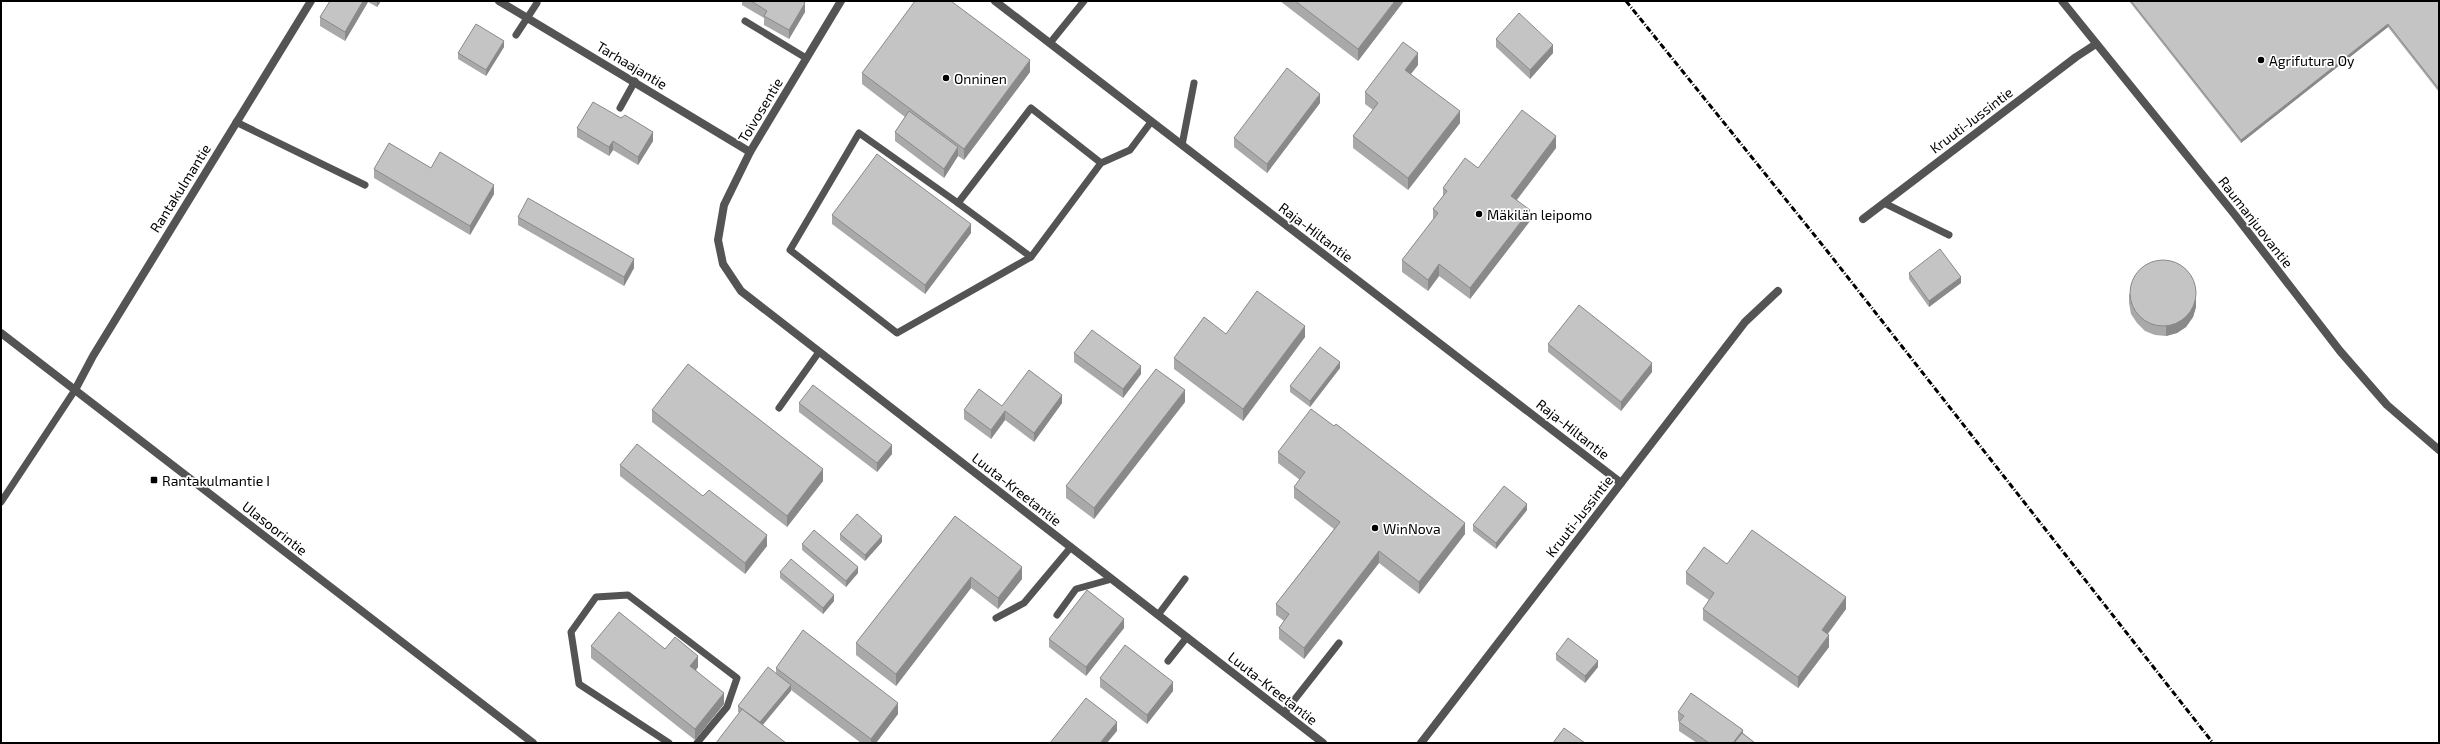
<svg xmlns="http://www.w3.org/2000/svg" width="2440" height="744" viewBox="0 0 2440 744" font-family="'Exo 2',sans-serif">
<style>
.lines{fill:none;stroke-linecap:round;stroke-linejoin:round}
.service{stroke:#545454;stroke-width:7}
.minor{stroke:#545454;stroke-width:8}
.tertiary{stroke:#545454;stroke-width:8}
.rail{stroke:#000;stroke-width:3;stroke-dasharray:6 2 1 2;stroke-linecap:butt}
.wall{fill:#a9a9a9}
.shaded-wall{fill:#898989}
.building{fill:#c4c4c4;stroke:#898989}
.poi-dot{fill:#000;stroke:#fff;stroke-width:1.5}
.labels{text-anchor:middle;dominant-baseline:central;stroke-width:3.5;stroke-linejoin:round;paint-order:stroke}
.poi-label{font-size:14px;fill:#000;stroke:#fff;text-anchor:start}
.street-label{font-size:14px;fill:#000;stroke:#fff}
</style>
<rect width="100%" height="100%" fill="#fff"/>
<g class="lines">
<g class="service">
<polyline points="745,21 806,58"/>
<polyline points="516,35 537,3"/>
<polyline points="1050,43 1084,1"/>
<polyline points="620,108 635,81"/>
<polyline points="236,122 365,185"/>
<polyline points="1182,145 1194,83"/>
<polyline points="1101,163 1031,257 958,203 1031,108 1101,163 1130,150 1151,122"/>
<polyline points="958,203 859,133 790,250 897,333 1031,257"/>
<polyline points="1884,203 1949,235"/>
<polyline points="779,408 819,352"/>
<polyline points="1,502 75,390"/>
<polyline points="1057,615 1076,589 1112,579"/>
<polyline points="1158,615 1185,579"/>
<polyline points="996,618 1024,603 1071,547"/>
<polyline points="1168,661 1187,637"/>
<polyline points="1284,713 1339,643"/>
<polyline points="669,743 579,684 571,632 596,597 628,595 737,678 727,707 697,743"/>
</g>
<g class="minor">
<polyline points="499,1 750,152"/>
<polyline points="841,1 750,152 724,205 718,240 723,264 741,291 1323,743"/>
<polyline points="995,1 1621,483"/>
<polyline points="2062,1 2235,215 2340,351 2387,405 2439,450"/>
<polyline points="1863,219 2076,57 2096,44"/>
<polyline points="75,390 93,356 311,1"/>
<polyline points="1421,743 1745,322 1778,291"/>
</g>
<polyline class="tertiary" points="1,333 533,743"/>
<polyline class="rail" points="1626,1 1824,247 2213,743"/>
</g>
<g class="wall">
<polygon points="330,1 381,1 377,7 368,2 345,41 320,26 320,17"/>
<polygon points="742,1 802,1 805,12 789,39 764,25 764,18 742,5"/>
<polygon points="1280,1 1404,1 1358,61"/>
<polygon points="2129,1 2439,1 2439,92 2388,27 2241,143"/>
<polygon points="1496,39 1553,53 1530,79 1496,47"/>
<polygon points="504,47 486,76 458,59 458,53"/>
<polygon points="1418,65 1411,74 1460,123 1408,190 1353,148 1353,136 1373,110 1365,104 1365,92"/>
<polygon points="1030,72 964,160 958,156 944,178 895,141 895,132 905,117 862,84 862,73"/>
<polygon points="1320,103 1267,173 1234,147 1234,138"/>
<polygon points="577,128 653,141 638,165 613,150 609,156 577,137"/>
<polygon points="1556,148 1517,200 1530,221 1470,299 1439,276 1428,291 1402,272 1402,260 1433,220 1433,209 1443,196 1443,188 1478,168"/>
<polygon points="431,168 494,194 470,235 374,178 374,169"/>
<polygon points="832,215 971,233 925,294 832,224"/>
<polygon points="518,217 634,268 624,286 518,225"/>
<polygon points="1909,273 1961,283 1929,307 1909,279"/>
<polygon points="2129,294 2196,307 2193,317 2186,327 2177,333 2166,336 2155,335 2145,331 2137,323 2131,314 2129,303"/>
<polygon points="1226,334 1305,337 1243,421 1174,369 1174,358"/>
<polygon points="1548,344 1652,372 1621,411 1548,352"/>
<polygon points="1074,353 1141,374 1123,398 1074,362"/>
<polygon points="1340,368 1310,407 1290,392 1290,386"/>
<polygon points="1185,402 1094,519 1066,498 1066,486"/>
<polygon points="799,403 892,454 877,472 799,412"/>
<polygon points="1062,403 1034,442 1005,420 991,439 964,419 964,410 1002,406"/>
<polygon points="652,410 823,481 787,527 652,422"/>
<polygon points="1278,452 1465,534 1419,594 1379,563 1304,659 1279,639 1279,628 1284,621 1276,615 1276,604 1334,529 1294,498 1294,487 1300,480 1278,463"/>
<polygon points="620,465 767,546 745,574 620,476"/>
<polygon points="1527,510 1496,549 1473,531 1473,525"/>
<polygon points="955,516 1022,579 998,609 971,588 896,686 856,655 856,643"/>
<polygon points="840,534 882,542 865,561 840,540"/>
<polygon points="802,544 858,573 846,587 802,550"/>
<polygon points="1727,564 1846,609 1827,634 1829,647 1798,688 1703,620 1703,609 1709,600 1686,584 1686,572"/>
<polygon points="780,572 834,601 823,614 780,578"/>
<polygon points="1124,628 1086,676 1049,647 1049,639"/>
<polygon points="591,646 665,649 698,667 696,670 724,704 695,740 591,658"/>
<polygon points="1556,654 1598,667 1585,683 1556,660"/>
<polygon points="776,668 898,714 876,743 861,743 791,690 763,725 738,712 738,706 776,673"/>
<polygon points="1100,678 1173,691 1147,724 1100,687"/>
<polygon points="1678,712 1743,733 1755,743 1697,743 1679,731 1679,722 1678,720"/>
</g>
<g class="shaded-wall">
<polygon points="363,1 368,1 368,2 345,41 345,32"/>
<polygon points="377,1 381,1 377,7"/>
<polygon points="1395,1 1404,1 1358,61 1358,49"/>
<polygon points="805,3 805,12 789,39 789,30"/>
<polygon points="2388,24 2388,27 2241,143 2241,140"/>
<polygon points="504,41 504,47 486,76 486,70"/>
<polygon points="1553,45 1553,53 1530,79 1530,70"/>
<polygon points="1418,53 1418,65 1405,81 1405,70"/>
<polygon points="1030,60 1030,72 964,160 964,149"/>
<polygon points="1320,94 1320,103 1267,173 1267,164"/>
<polygon points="1460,111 1460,123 1408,190 1408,178"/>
<polygon points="653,132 653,141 638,165 638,157"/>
<polygon points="1556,136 1556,148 1511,207 1511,196"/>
<polygon points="613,141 613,150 609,156 609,147"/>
<polygon points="958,147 958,156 944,178 944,169"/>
<polygon points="494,185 494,194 470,235 470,226"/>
<polygon points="1530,210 1530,221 1470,299 1470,288"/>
<polygon points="971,224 971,233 925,294 925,285"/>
<polygon points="634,259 634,268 624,286 624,277"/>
<polygon points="1439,264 1439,276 1428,291 1428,280"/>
<polygon points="1961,277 1961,283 1929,307 1929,301"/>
<polygon points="2196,298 2196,307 2193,317 2186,327 2177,333 2166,336 2166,327"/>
<polygon points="1305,326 1305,337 1243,421 1243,409"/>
<polygon points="1340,362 1340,368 1310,407 1310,401"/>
<polygon points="1652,363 1652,372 1621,411 1621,402"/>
<polygon points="1141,366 1141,374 1123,398 1123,389"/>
<polygon points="1185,390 1185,402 1094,519 1094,508"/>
<polygon points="1062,395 1062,403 1034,442 1034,433"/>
<polygon points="1005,411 1005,420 991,439 991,430"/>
<polygon points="892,445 892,454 877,472 877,463"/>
<polygon points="823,469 823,481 787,527 787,516"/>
<polygon points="1527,504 1527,510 1496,549 1496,543"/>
<polygon points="1465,523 1465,534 1419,594 1419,582"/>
<polygon points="767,535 767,546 745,574 745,563"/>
<polygon points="882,536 882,542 865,561 865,555"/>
<polygon points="1379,551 1379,563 1304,659 1304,648"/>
<polygon points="858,567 858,573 846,587 846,581"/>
<polygon points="1022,567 1022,579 998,609 998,598"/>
<polygon points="971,577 971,588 896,686 896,674"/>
<polygon points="834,595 834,601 823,614 823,608"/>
<polygon points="1846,597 1846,609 1822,642 1822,630"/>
<polygon points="1124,619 1124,628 1086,676 1086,667"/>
<polygon points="1829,635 1829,647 1798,688 1798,677"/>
<polygon points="698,656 698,667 690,677 690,666"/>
<polygon points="1598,661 1598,667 1585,683 1585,676"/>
<polygon points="1173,682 1173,691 1147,724 1147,715"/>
<polygon points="791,685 791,691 760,728 760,722"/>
<polygon points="724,693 724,704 695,740 695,729"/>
<polygon points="898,703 898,714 876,743 871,743 871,739"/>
<polygon points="1117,722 1117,731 1107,743 1100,743"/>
<polygon points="1743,730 1743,739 1740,743 1733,743"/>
</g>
<g class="building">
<polygon points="330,1 363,1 345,32 320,17"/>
<polygon points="751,1 802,1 805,3 789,30 764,16 767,11"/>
<polygon points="915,1 951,1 1030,60 964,149 862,73"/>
<polygon points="1295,1 1395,1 1358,49"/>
<polygon points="2131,1 2439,1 2439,89 2388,24 2241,140"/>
<polygon points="1519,13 1553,45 1530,70 1496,39"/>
<polygon points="476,24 504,41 486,70 458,53"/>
<polygon points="1403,42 1418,53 1405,70 1460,111 1408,178 1353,136 1378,103 1365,92"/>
<polygon points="1287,68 1320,94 1267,164 1234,138"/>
<polygon points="593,102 621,118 625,115 653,132 638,157 613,141 609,147 577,128"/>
<polygon points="1522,110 1556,136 1511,196 1530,210 1470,288 1439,264 1428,280 1402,260 1438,213 1433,209 1447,191 1443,188 1465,158 1478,168"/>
<polygon points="909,111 958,147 944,169 895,132"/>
<polygon points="389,143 431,168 440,152 494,185 470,226 374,169"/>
<polygon points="877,154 971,224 925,285 832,215"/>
<polygon points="528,198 634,259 624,277 518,217"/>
<polygon points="1940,249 1961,277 1929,301 1909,273"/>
<circle cx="2163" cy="293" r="33"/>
<polygon points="1257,291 1305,326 1243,409 1174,358 1204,317 1226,334"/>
<polygon points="1579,305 1652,363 1621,402 1548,344"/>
<polygon points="1092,330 1141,366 1123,389 1074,353"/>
<polygon points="1320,347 1340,362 1310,401 1290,386"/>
<polygon points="688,364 823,469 787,516 652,410"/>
<polygon points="1156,369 1185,390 1094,508 1066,486"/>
<polygon points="1029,370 1062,395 1034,433 1005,411 991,430 964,410 979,389 1002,406"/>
<polygon points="813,385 892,445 877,463 799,403"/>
<polygon points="1311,409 1334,426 1336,424 1465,523 1419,582 1379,551 1304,648 1279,628 1289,614 1276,604 1340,522 1294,487 1305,472 1278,452"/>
<polygon points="637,444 703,496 709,490 767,535 745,563 620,465"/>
<polygon points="1504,486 1527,504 1496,543 1473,525"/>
<polygon points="857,514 882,536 865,555 840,534"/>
<polygon points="955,516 1022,567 998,598 971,577 896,674 856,643"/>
<polygon points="814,530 858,567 846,581 802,544"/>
<polygon points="1752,530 1846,597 1822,630 1829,635 1798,677 1703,609 1714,593 1686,572 1704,547 1727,564"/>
<polygon points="791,559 834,595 823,608 780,572"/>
<polygon points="1087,590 1124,619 1086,667 1049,639"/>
<polygon points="619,612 665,649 675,637 698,656 690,666 724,693 695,729 591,646"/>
<polygon points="803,630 898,703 871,739 776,668"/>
<polygon points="1568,638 1598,661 1585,676 1556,654"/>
<polygon points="1125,645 1173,682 1147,715 1100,678"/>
<polygon points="768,667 791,685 760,722 738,706"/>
<polygon points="1691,693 1743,730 1733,743 1709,743 1679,722 1684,716 1678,712"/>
<polygon points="1086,698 1117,722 1100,743 1050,743"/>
<polygon points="742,709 786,743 716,743"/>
<polygon points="1564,728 1585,743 1553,743"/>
<polygon points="1742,733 1755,743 1734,743"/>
</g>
<g class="poi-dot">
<circle cx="2261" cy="60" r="4"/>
<circle cx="946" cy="78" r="4"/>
<circle cx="1479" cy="214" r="4"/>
<rect x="150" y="476" width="8" height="8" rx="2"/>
<circle cx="1375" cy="528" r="4"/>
</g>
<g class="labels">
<g class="poi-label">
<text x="2269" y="60">Agrifutura Oy</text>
<text x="954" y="78">Onninen</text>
<text x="1487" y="214">Mäkilän leipomo</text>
<text x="162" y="480">Rantakulmantie I</text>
<text x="1383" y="528">WinNova</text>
</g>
<g class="street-label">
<text transform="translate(632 65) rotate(31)">Tarhaajantie</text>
<text transform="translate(760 110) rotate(-59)">Toivosentie</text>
<text transform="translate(1971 120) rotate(-37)">Kruuti-Jussintie</text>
<text transform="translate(180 188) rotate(-58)">Rantakulmantie</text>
<text transform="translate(2256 222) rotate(52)">Raumanjuovantie</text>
<text transform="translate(1316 232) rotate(37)">Raja-Hiltantie</text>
<text transform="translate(1573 429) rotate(38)">Raja-Hiltantie</text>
<text transform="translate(1017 489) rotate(38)">Luuta-Kreetantie</text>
<text transform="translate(1579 516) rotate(-52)">Kruuti-Jussintie</text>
<text transform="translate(275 528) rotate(38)">Ulasoorintie</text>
<text transform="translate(1273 688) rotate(38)">Luuta-Kreetantie</text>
</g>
</g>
<rect width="2440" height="744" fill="none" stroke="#000000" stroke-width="4"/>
</svg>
